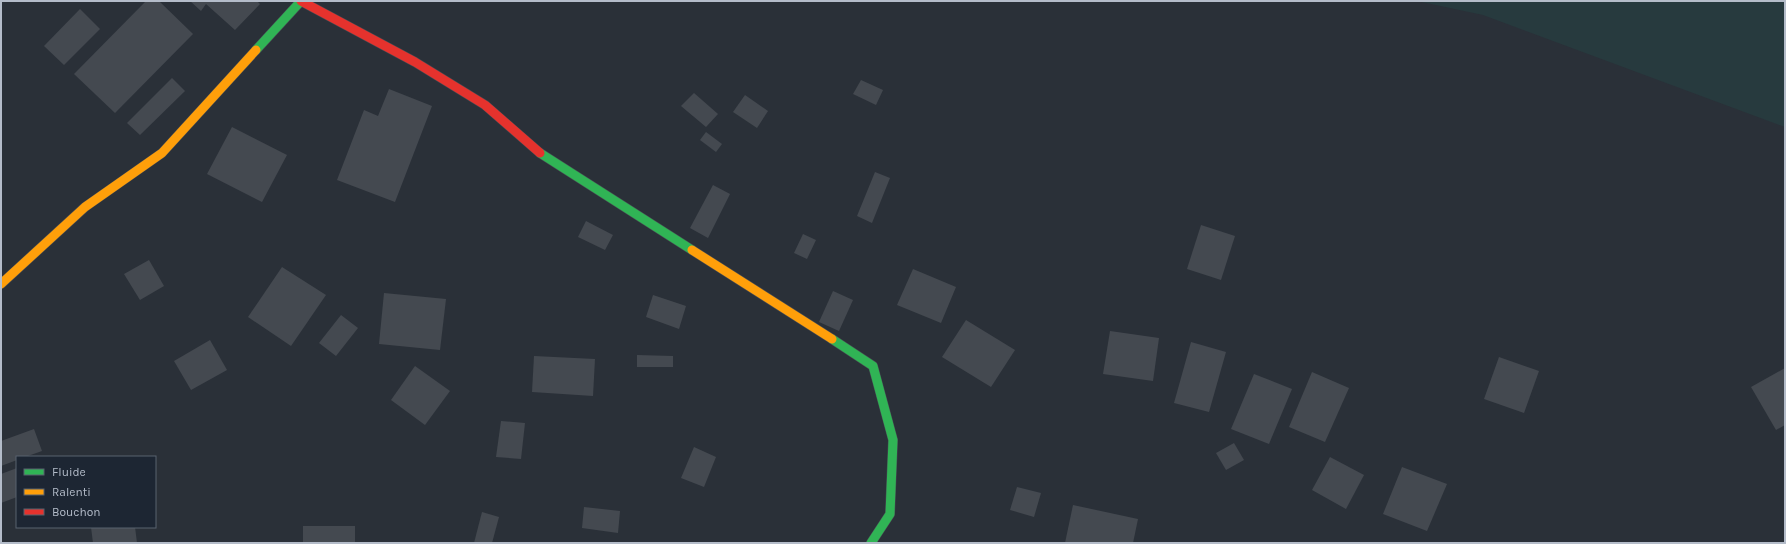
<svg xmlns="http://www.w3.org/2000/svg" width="1786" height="544" viewBox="0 0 1786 544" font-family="Karla,sans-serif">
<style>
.green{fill:#273a3e}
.building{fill:#444950}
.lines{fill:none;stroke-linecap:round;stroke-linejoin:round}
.fast-casing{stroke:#484c53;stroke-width:10}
.slow-casing{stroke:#484c53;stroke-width:10}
.jam-casing{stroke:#484c53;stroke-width:10}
.fast{stroke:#30b455;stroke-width:9}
.slow{stroke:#ff9f0a;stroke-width:9}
.jam{stroke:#e5322d;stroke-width:9}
</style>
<rect width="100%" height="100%" fill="#2a3038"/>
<polygon class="green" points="1417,1 1785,1 1785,127 1483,15"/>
<g class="building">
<polygon points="146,1 159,1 193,34 115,113 74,74"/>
<polygon points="190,1 257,1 260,4 235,30 206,4 201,11"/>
<polygon points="80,9 100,29 64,65 44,46"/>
<polygon points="172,78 185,91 140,135 127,123"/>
<polygon points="861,80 883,90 876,105 853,94"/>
<polygon points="389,89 432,106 395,202 337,180 364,110 378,116"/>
<polygon points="694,93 718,114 706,127 681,106"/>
<polygon points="745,95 768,111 757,128 733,112"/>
<polygon points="232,127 287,155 262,202 207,174"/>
<polygon points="706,132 722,144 716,152 700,140"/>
<polygon points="875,172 890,178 872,223 857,216"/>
<polygon points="713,185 730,194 708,238 690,228"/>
<polygon points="586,221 613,235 605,250 578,237"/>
<polygon points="1201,225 1235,236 1221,280 1187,269"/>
<polygon points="803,234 816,240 807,259 794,253"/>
<polygon points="149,260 164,286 140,300 124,274"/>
<polygon points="282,267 326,295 291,346 248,317"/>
<polygon points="913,269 956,287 941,323 897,305"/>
<polygon points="833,291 853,300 839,331 819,322"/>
<polygon points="384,293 446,299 440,350 379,344"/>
<polygon points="653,295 686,306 679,329 646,317"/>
<polygon points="341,315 358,328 336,356 319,343"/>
<polygon points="966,320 1015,350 991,387 942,357"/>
<polygon points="1110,331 1159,338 1153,381 1103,374"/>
<polygon points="210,340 227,370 191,390 174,361"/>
<polygon points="1191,342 1226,352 1209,412 1174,403"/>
<polygon points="637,355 673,356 673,367 637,367"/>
<polygon points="534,356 595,359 593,396 532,392"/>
<polygon points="1499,357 1539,371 1524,413 1484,399"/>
<polygon points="415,366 450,391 425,425 391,400"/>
<polygon points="1785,368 1785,425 1776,430 1751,387"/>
<polygon points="1312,372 1349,388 1325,442 1289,427"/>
<polygon points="1254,374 1292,389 1269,444 1231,429"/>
<polygon points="501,421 525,423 521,459 496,457"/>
<polygon points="34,429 42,451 25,457 17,457 17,460 1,466 1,441"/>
<polygon points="1234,443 1244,460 1226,470 1216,453"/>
<polygon points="694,447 716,457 704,487 681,478"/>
<polygon points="1330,457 1364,475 1346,509 1312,490"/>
<polygon points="1402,467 1447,484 1427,531 1383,514"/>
<polygon points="17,468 17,497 1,503 1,474"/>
<polygon points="1017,487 1041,493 1034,517 1010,510"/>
<polygon points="1073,505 1138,519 1133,543 1065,543"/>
<polygon points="584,507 620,511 618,533 582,528"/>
<polygon points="482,512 499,517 492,543 474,543"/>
<rect x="303" y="526" width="52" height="17"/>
<polygon points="91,527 135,527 137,543 93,543"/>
</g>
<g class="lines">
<defs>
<g id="fast">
<polyline points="256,50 301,1"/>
<polyline points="540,153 692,250"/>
<polyline points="832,339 873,366 893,440 890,514 871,543"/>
</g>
<g id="slow">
<polyline points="692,250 832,339"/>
<polyline points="1,284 85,207 162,153 256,50"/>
</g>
<polyline id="jam" points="301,1 415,62 485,105 540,153"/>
</defs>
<use href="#fast" class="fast-casing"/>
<use href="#slow" class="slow-casing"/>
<use href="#jam" class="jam-casing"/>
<use href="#fast" class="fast"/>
<use href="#slow" class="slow"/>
<use href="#jam" class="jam"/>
</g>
<rect width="1786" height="544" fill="none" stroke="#b4bcc9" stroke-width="4"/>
<rect x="16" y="456" width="140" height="72" fill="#1d2633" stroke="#59626f"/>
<rect x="24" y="469" width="20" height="6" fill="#30b455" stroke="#59626f"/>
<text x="52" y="476" font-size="12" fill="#b4bcc9">Fluide</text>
<rect x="24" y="489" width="20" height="6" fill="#ff9f0a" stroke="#59626f"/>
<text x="52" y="496" font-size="12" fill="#b4bcc9">Ralenti</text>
<rect x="24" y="509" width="20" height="6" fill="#e5322d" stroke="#59626f"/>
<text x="52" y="516" font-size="12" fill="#b4bcc9">Bouchon</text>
</svg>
